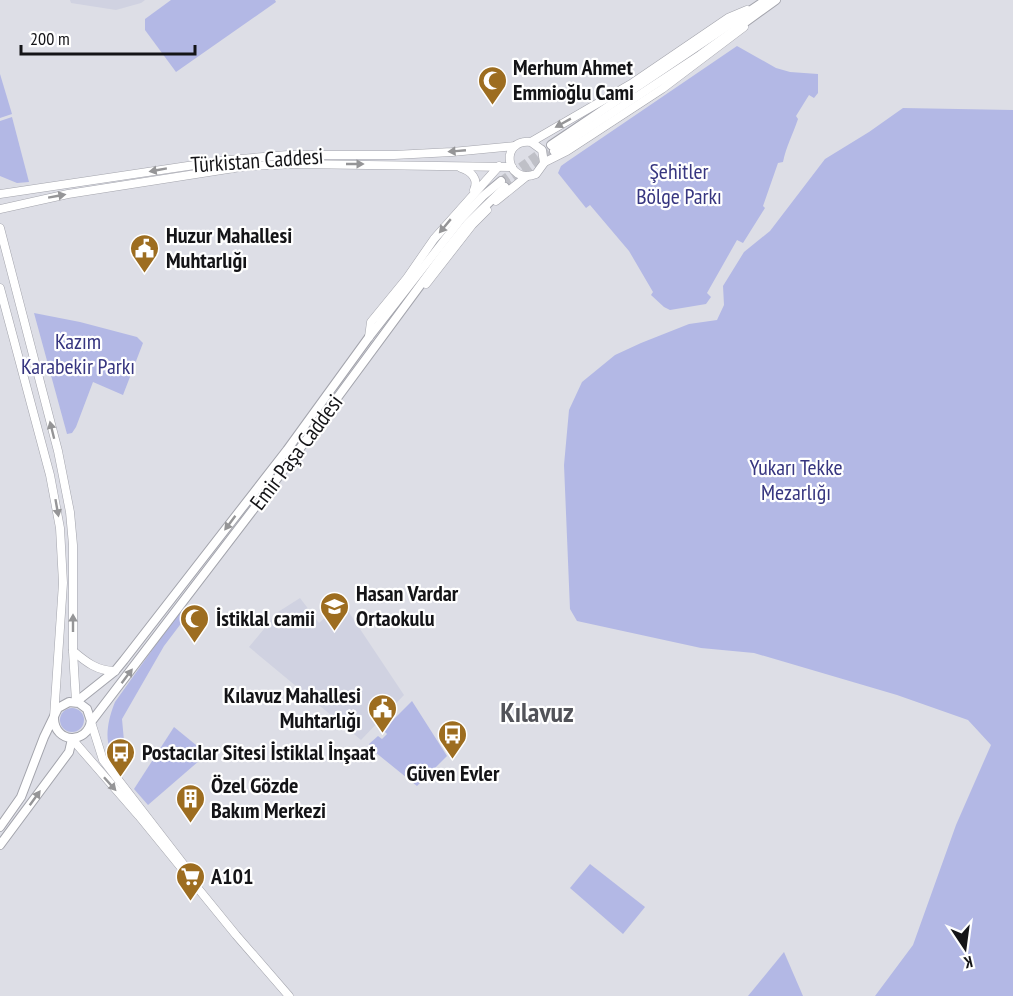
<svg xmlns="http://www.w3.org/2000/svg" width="1013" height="996" viewBox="0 0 1013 996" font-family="'PT Sans Narrow',sans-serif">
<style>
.built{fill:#d0d2e1}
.green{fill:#b3b8e5}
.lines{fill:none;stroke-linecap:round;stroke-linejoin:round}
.primary-tunnel{stroke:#bfc0c7;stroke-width:8;stroke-dasharray:8 4;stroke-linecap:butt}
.secondary-casing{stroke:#a3a4ac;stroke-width:9}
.primary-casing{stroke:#a3a4ac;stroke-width:10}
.secondary{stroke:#fff;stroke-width:8}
.primary{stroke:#fff;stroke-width:8}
.oneway{fill:#959597}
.labels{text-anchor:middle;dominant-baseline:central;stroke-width:4.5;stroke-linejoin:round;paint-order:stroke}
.poi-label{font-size:22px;font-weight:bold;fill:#141417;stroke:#fff;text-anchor:start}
.street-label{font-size:22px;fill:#141417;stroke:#fff}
.park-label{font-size:22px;fill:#373680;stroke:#fff}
.district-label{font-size:28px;font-weight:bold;fill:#525359;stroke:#fff}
</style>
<rect width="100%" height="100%" fill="#dddee6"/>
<g class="built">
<polygon points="70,0 145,0 141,3 116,10 71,3"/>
<polygon points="300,598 319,623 342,602 404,695 361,740 249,647 278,612"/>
</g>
<g class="green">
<polygon points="171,0 275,0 276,2 176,72 145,30 145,19"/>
<path d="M737 46 776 68 790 72 818 74V93L814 98 809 95 796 116 798 119C793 134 786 147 783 162L778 163 763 206 765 208 743 243 737 240 707 293 711 297 706 304 670 310 664 307 651 295 653 292 629 251 590 205 586 208 558 173 561 166 568 161Z"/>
<polygon points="0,74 12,114 0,118"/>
<polygon points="903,108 1013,110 1013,996 875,996 913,945 956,825 991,745 968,720 897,695 754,653 701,648 577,621 570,609 564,465 569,410 582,382 615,355 641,343 689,324 717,320 724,305 723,286 744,252 770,231 825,159 869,132"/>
<polygon points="12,117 29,182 17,183 0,176 0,121"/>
<polygon points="34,313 80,322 137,337 143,343 123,395 93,382 76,427 72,433 67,434"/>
<path d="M182 608 189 613 164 646 122 719 125 752 127 756 116 759C102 744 108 719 115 702Z"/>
<polygon points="412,701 447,756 417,786 370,748 369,744 378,736 382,739 387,734 383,730"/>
<circle cx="72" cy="720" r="12"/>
<polygon points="174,727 207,754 148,805 134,789"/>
<polygon points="590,864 645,907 623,934 570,888"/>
<polygon points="784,952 803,996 748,996"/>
</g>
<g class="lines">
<g class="primary-tunnel">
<polyline points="501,181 551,145"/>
<polyline points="505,187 554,151"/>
</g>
<defs>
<g id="secondary">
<path d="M531 142 542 150 544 163 536 174C505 186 499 138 531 142L631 84 728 18 747 10"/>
<polyline points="545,162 567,151 662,89 744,27"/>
<path d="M461 168C471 171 479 179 474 190"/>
<polyline points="0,194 228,160 288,155 394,155 452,152 515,146"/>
<polyline points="496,201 527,176"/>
<polyline points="0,209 68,194 247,166 296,164 512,167"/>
<polyline points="0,228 58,451 70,512 73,545 73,651 76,702"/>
<polyline points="426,284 472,225 487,210"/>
<polyline points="0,288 50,475 60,528 63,583 54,717"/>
<polyline points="369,337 371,322 407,278 434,239 499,166"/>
<path d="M73 651C86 662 97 671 115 671"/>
<polyline points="91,722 103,760 184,865"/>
<polyline points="72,739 139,816 236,935 289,996"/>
</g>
<g id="primary">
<polyline points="551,145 766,0"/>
<polyline points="554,151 700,55 776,0"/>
<polyline points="76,702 115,671 124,660 287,450 369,337 461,219 483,196 501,181"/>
<polyline points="91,722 298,451 444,253 468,223 505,187"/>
<path d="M0 827 21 797 44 737 58 708 69 702 79 703 87 709 91 721C87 745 55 743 54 719"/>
<polyline points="0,845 69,752 72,739"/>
</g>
</defs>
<use href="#secondary" class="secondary-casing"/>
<use href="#primary" class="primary-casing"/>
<use href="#secondary" class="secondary"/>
<use href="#primary" class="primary"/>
</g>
<defs><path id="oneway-solid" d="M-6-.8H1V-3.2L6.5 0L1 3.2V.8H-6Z" transform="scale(1.5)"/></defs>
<g class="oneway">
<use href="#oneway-solid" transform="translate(563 123) rotate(151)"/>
<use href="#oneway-solid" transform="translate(457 151) rotate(175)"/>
<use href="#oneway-solid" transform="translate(355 164)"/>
<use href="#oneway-solid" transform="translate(158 170) rotate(170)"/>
<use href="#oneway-solid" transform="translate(57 196) rotate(-10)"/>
<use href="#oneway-solid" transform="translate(445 226) rotate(130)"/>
<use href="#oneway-solid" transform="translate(52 430) rotate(-104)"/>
<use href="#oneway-solid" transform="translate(57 508) rotate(80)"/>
<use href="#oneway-solid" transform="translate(230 523) rotate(127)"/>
<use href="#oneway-solid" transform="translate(73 623) rotate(-90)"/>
<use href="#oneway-solid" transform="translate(127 676) rotate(-53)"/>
<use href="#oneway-solid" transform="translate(110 784) rotate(48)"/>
<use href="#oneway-solid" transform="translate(35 798) rotate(-54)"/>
</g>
<defs>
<symbol id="mosque-pin" viewBox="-11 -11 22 30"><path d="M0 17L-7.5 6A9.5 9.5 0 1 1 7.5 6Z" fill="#9d6d20" stroke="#fff"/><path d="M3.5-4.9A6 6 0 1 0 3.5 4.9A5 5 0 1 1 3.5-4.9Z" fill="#fff"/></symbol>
<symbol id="civic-pin" viewBox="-11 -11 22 30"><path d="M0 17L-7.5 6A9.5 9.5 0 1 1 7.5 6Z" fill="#9d6d20" stroke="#fff"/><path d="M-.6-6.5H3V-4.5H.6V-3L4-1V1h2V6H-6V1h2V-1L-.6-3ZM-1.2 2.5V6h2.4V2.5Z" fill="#fff"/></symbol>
<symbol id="school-pin" viewBox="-11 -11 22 30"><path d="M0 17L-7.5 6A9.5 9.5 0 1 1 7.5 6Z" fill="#9d6d20" stroke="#fff"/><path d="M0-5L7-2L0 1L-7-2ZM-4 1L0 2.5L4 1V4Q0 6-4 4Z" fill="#fff"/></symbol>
<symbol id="bus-pin" viewBox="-11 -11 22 30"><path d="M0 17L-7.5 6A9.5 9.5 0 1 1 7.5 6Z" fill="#9d6d20" stroke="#fff"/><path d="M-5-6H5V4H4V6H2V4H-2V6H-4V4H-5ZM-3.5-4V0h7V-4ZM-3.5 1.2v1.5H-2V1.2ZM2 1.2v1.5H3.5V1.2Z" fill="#fff"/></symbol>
<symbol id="building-pin" viewBox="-11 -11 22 30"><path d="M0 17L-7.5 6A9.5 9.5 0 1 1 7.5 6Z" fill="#9d6d20" stroke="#fff"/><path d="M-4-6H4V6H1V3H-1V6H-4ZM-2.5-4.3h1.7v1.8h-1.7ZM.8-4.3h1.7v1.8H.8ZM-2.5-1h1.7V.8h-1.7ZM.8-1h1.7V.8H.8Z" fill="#fff"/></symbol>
<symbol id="supermarket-pin" viewBox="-11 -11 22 30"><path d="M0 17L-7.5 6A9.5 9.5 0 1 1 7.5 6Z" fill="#9d6d20" stroke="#fff"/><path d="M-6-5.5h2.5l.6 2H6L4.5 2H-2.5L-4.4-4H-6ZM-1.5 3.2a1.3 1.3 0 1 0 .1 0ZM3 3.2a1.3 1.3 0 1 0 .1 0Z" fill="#fff"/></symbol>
</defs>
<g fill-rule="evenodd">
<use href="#mosque-pin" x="476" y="64" width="33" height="45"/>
<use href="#civic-pin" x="128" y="232" width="33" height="45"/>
<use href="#school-pin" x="318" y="590" width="33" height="45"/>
<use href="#mosque-pin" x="178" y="602" width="33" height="45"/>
<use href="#civic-pin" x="366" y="692" width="33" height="45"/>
<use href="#bus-pin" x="436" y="718" width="33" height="45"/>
<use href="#bus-pin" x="104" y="736" width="33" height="45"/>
<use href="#building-pin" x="174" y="782" width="33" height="45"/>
<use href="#supermarket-pin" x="174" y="860" width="33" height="45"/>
</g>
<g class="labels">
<g class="poi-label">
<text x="513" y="67">Merhum Ahmet<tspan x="513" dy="25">Emmioğlu Cami</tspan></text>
<text x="166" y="235">Huzur Mahallesi<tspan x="166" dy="25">Muhtarlığı</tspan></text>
<text x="356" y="593">Hasan Vardar<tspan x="356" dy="25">Ortaokulu</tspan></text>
<text x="216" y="618">İstiklal camii</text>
<text x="361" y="695" text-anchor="end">Kılavuz Mahallesi<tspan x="361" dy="25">Muhtarlığı</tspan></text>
<text x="142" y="752">Postacılar Sitesi İstiklal İnşaat</text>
<text x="453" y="773" text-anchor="middle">Güven Evler</text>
<text x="211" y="785">Özel Gözde<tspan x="211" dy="25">Bakım Merkezi</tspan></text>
<text x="211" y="876">A101</text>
</g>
<g class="street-label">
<text transform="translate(257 160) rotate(-4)">Türkistan Caddesi</text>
<text transform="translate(296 452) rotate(-53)">Emir Paşa Caddesi</text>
</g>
<g class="park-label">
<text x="679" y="171">Şehitler<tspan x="679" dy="25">Bölge Parkı</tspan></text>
<text x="78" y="341">Kazım<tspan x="78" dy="25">Karabekir Parkı</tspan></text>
<text x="796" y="467">Yukarı Tekke<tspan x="796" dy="25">Mezarlığı</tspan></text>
</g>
<g class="district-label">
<text x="537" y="711">Kılavuz</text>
</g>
</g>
<g transform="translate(965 948) rotate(167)" stroke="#ffffff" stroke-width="4.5" paint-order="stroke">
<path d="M0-4.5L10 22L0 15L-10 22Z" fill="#141417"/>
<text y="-9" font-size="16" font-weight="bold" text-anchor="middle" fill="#141417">K</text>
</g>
<path d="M21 45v9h174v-9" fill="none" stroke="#141417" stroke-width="3"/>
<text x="30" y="45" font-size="18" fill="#141417" stroke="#ffffff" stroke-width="4.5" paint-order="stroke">200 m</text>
</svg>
